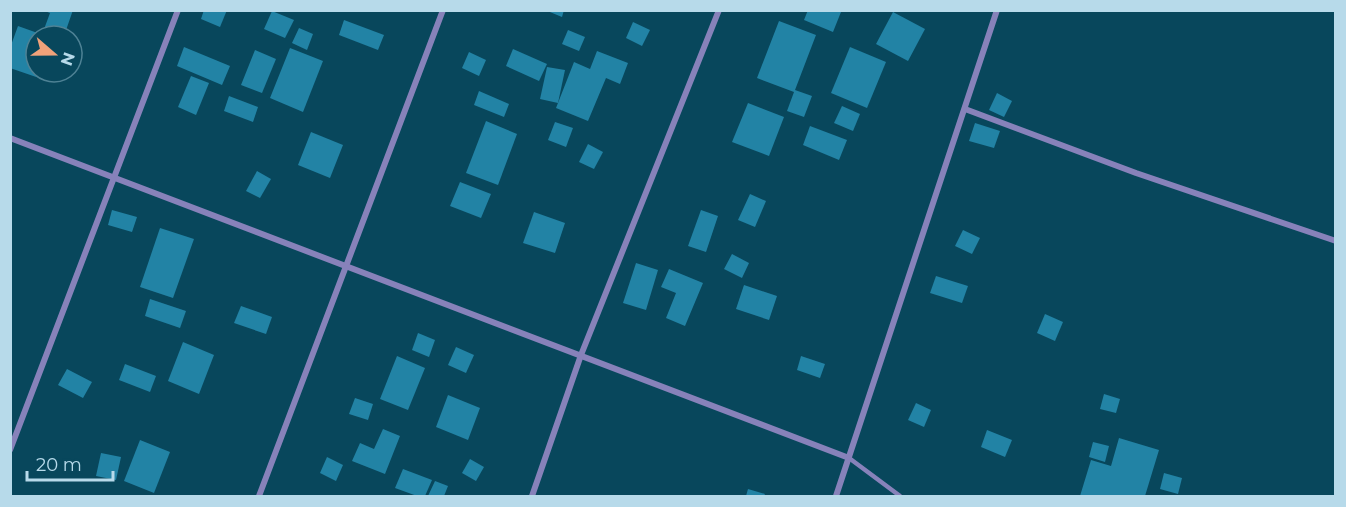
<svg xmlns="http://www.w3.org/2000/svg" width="1346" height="507" viewBox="0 0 1346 507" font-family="Montserrat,sans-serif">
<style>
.building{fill:#2283a5}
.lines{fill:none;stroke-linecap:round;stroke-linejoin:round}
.service{stroke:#8782ba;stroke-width:4.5}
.minor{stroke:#8782ba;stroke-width:6}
</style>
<rect width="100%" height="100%" fill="#08475c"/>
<g class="building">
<polygon points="42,10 73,10 64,36 43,32 50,13"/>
<polygon points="204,10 227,10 220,27 201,19"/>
<polygon points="545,10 564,10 562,17"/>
<polygon points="808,10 837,10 841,12 833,32 804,20"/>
<polygon points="272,11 294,20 285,38 264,29"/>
<polygon points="893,12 925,29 908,61 876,44"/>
<polygon points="344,20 384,35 378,50 339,35"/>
<polygon points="779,21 816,35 795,90 812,96 804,117 787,111 794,92 757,78"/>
<polygon points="633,22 650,30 642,46 626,38"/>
<polygon points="18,26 46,36 36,36 36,72 44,72 42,79 10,68 10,48"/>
<polygon points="299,28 313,34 307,50 292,43"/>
<polygon points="568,30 585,37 579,51 562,44"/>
<polygon points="184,47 230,66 222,85 177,66"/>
<polygon points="850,47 886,62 867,108 831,93"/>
<polygon points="290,48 323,61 303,112 270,98"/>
<polygon points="513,49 547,64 539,81 506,66"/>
<polygon points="255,50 276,59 262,93 241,85"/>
<polygon points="597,51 628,63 620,84 606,78 588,121 556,108 574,62 590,69"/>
<polygon points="469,52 486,60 479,76 462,68"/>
<polygon points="547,67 565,70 558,103 540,99"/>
<polygon points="191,76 209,83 196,115 178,107"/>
<polygon points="479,91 509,104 504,117 474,105"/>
<polygon points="997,93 1012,101 1004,117 989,110"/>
<polygon points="229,96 258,107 253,122 224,111"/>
<polygon points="748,103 784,117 769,156 732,142"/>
<polygon points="842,106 860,114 853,131 834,123"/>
<polygon points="486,121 517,134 498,185 466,173"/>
<polygon points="555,122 573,128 566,147 548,140"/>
<polygon points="975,123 1000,131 994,148 969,141"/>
<polygon points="810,126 847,140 839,160 803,145"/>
<polygon points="311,132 343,145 330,178 298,165"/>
<polygon points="588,144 603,152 594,169 579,162"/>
<polygon points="257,171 271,179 260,198 246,191"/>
<polygon points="460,182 491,194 481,218 450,206"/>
<polygon points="750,194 766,201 755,227 738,220"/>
<polygon points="112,210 137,217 132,232 108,225"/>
<polygon points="701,210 718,216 706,252 688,246"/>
<polygon points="534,212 565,223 555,253 523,243"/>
<polygon points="160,228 194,239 173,298 140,287"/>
<polygon points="963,230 980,238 972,254 955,246"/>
<polygon points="732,254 749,263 742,278 724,269"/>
<polygon points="636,263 658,270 646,310 623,303"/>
<polygon points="669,269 703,283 685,326 666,318 676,293 661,287"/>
<polygon points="936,276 968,286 962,303 930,293"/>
<polygon points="744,285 777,296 769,320 736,309"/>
<polygon points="150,299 186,311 180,328 145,316"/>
<polygon points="241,306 272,317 266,334 234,323"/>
<polygon points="1045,314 1063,322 1055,341 1037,333"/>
<polygon points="418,333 435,340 429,357 412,350"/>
<polygon points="183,342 214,355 199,394 168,381"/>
<polygon points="456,347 474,355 466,373 448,365"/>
<polygon points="397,356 425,368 408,410 380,399"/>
<polygon points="801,356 825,364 820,378 797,370"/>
<polygon points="125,364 156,376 150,392 119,380"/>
<polygon points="67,369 92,382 83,398 58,385"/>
<polygon points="1104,394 1120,399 1116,413 1100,409"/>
<polygon points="448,395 480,408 468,440 436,427"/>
<polygon points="355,398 373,404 368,420 349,414"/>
<polygon points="916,403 931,410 924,427 908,420"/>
<polygon points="383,429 400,436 385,474 352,461 360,443 374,449"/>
<polygon points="987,430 1012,440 1005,457 981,447"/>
<polygon points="1119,438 1159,450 1145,496 1080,496 1091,460 1111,466"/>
<polygon points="140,440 170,452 154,493 124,481"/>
<polygon points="1093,442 1109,446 1105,462 1089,457"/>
<polygon points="101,453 121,457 116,480 96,476"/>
<polygon points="327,457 343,465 336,481 320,473"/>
<polygon points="470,459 484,467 476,481 462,473"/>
<polygon points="403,469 432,480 425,496 417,496 395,488"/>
<polygon points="1164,473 1182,478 1178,494 1160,489"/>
<polygon points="435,481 448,486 444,496 428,496"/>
<polygon points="748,489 765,494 764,496 746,496"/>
</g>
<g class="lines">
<polyline class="service" points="849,458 900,496"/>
<g class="minor">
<polyline points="965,109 1136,173 1336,241"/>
<polyline points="10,138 849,458"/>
<polyline points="10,450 178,10"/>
<polyline points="259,496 443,10"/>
<polyline points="532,496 581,355 719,10"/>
<polyline points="836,496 997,10"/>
</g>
</g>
<rect width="1346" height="507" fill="none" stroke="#b7daea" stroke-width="24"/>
<g transform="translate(54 54) rotate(110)"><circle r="28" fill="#08475c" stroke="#4e8295" stroke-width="1.5"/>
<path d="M0-4.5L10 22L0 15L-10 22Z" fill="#f0a27a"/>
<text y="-9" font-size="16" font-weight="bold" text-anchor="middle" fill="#b7daea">N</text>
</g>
<path d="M27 471v9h86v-9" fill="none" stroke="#b7daea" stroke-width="3"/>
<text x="36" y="471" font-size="18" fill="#b7daea" stroke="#08475c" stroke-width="4.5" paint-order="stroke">20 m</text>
</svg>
